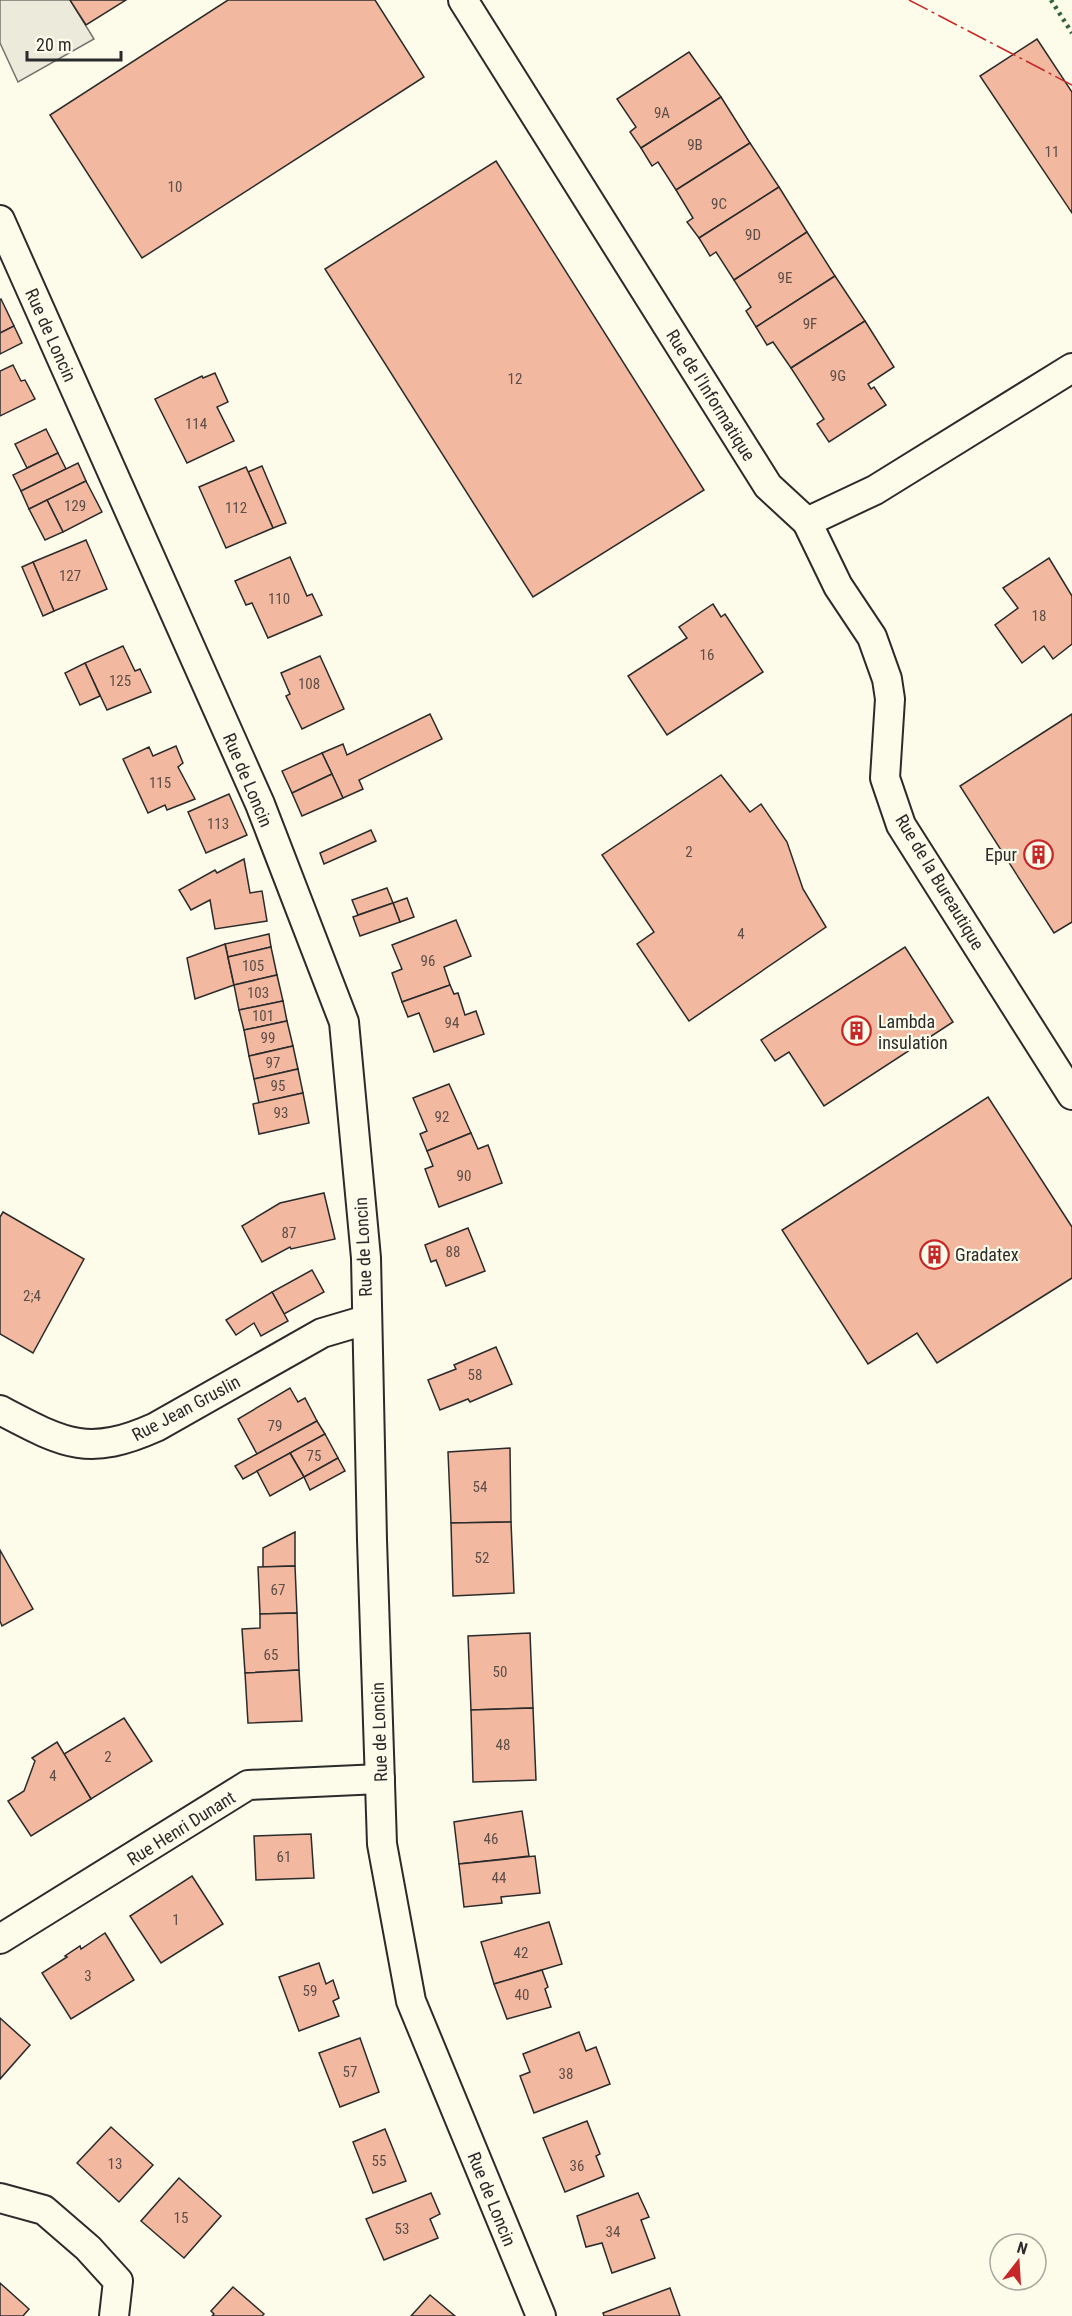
<svg xmlns="http://www.w3.org/2000/svg" width="1072" height="2316" viewBox="0 0 1072 2316" font-family="'Roboto Condensed',sans-serif">
<style>
.parking{fill:#eceadb;stroke:#74746e;stroke-width:1.5}
.building{fill:#f2b8a0;stroke:#2b2b2b;stroke-width:1.5}
.lines{fill:none;stroke-linecap:round;stroke-linejoin:round}
.street-casing{stroke:#2b2b2b;stroke-width:32}
.street{stroke:#fdfbea;stroke-width:28}
.hedge{stroke:#34623c;stroke-width:4.5;stroke-dasharray:3 4.5;stroke-linecap:butt}
.power{stroke:#c62828;stroke-width:1.5;stroke-dasharray:21 4.5 3 4.5;stroke-linecap:butt}
.labels{text-anchor:middle;dominant-baseline:central;stroke-width:4.5;stroke-linejoin:round;paint-order:stroke}
.number-label{font-size:15px;fill:#5d4e48}
.street-label{font-size:18px;fill:#2b2b2b;stroke:#fdfbea}
.poi-label{font-size:18px;fill:#2b2b2b;stroke:#fdfbea;text-anchor:start}
</style>
<rect width="100%" height="100%" fill="#fdfbea"/>
<polygon class="parking" points="0,0 70,0 94,39 18,82 0,43"/>
<g class="building">
<polygon points="70,0 126,0 86,25"/>
<polygon points="228,0 375,0 424,77 142,258 50,115"/>
<polygon points="1037,39 1072,92 1072,213 980,76"/>
<polygon points="689,52 721,97 641,148 630,132 636,127 617,99"/>
<polygon points="721,97 750,143 676,190 658,162 652,166 641,148"/>
<polygon points="750,143 779,187 699,238 687,222 693,218 676,190"/>
<polygon points="496,161 704,490 533,597 325,269"/>
<polygon points="779,187 807,232 734,280 716,252 710,256 699,238"/>
<polygon points="807,232 835,276 756,327 746,311 751,307 734,280"/>
<polygon points="835,276 865,321 791,368 773,342 767,345 756,327"/>
<polygon points="1,299 14,326 0,333 0,300"/>
<polygon points="865,321 894,367 868,384 871,389 874,387 886,405 829,442 817,424 824,419 791,368"/>
<polygon points="14,326 22,343 0,354 0,333"/>
<polygon points="13,365 21,381 25,380 35,399 0,416 0,371"/>
<polygon points="215,373 228,402 217,407 234,441 187,463 155,399 202,376 203,378"/>
<polygon points="46,429 58,453 27,468 15,444"/>
<polygon points="58,453 66,469 21,491 13,475"/>
<polygon points="78,463 86,481 29,509 21,491"/>
<polygon points="262,466 286,523 273,528 248,472"/>
<polygon points="246,467 273,528 226,548 199,487"/>
<polygon points="86,481 102,512 63,532 47,500"/>
<polygon points="47,500 63,532 45,540 29,509"/>
<polygon points="86,540 107,589 54,611 33,562"/>
<polygon points="290,557 307,596 312,594 322,615 268,638 252,603 246,605 235,581"/>
<polygon points="1049,558 1072,596 1072,644 1053,659 1044,646 1022,663 995,625 1018,608 1003,588"/>
<polygon points="33,562 54,611 43,616 22,567"/>
<polygon points="713,604 721,617 725,614 763,672 667,735 628,676 687,638 679,627"/>
<polygon points="123,646 135,671 140,669 151,692 107,710 85,663"/>
<polygon points="320,656 344,709 302,729 286,696 290,694 281,673"/>
<polygon points="85,663 100,696 80,705 65,673"/>
<polygon points="430,714 442,739 359,780 363,789 343,798 322,753 343,744 347,755"/>
<polygon points="1072,714 1072,922 1054,933 960,786"/>
<polygon points="176,746 183,763 178,767 195,799 167,810 165,805 148,813 123,759 149,747 153,756"/>
<polygon points="322,753 332,774 292,793 282,771"/>
<polygon points="332,774 343,798 302,816 292,793"/>
<polygon points="721,775 750,812 761,804 787,842 803,889 826,927 689,1021 637,944 654,932 602,855"/>
<polygon points="229,794 247,835 206,853 188,812"/>
<polygon points="371,830 376,841 324,864 320,853"/>
<polygon points="244,859 250,893 262,891 267,921 215,929 210,900 191,910 179,890 215,870 217,873"/>
<polygon points="387,888 393,903 358,915 352,900"/>
<polygon points="407,898 414,917 400,922 393,903"/>
<polygon points="393,903 400,922 360,936 353,917"/>
<polygon points="456,920 471,956 444,967 450,985 402,1002 392,973 402,969 392,945"/>
<polygon points="269,934 271,947 228,957 225,944"/>
<polygon points="225,944 234,985 195,999 187,958"/>
<polygon points="271,947 277,975 234,985 228,957"/>
<polygon points="905,947 953,1022 824,1106 789,1052 775,1061 761,1040"/>
<polygon points="277,975 283,1001 239,1010 234,985"/>
<polygon points="450,985 454,994 458,993 465,1015 476,1011 484,1034 434,1052 419,1013 408,1017 402,1002"/>
<polygon points="283,1001 287,1021 244,1030 239,1010"/>
<polygon points="287,1021 293,1046 249,1056 244,1030"/>
<polygon points="293,1046 298,1069 254,1079 249,1056"/>
<polygon points="298,1069 303,1093 259,1103 254,1079"/>
<polygon points="449,1084 471,1133 427,1151 420,1134 427,1131 413,1098"/>
<polygon points="303,1093 309,1123 259,1134 253,1104"/>
<polygon points="988,1097 1072,1227 1072,1278 937,1363 917,1333 868,1364 782,1230"/>
<polygon points="471,1133 478,1149 488,1145 502,1183 439,1207 425,1169 433,1166 427,1151"/>
<polygon points="324,1193 335,1239 291,1249 290,1247 262,1262 242,1226 280,1203"/>
<polygon points="3,1212 84,1259 33,1353 0,1334 0,1217"/>
<polygon points="468,1228 485,1271 446,1286 436,1260 431,1262 425,1245"/>
<polygon points="312,1270 324,1292 284,1314 272,1292"/>
<polygon points="272,1292 288,1321 261,1336 254,1323 236,1335 226,1320"/>
<polygon points="496,1347 512,1384 470,1402 468,1399 440,1410 428,1380 456,1369 454,1365"/>
<polygon points="290,1388 298,1402 305,1398 317,1421 257,1454 238,1419"/>
<polygon points="317,1421 325,1434 243,1479 235,1466"/>
<polygon points="325,1434 338,1458 304,1477 290,1453"/>
<polygon points="510,1448 511,1522 451,1523 448,1452"/>
<polygon points="290,1453 304,1477 270,1496 257,1471"/>
<polygon points="338,1458 345,1471 310,1490 304,1477"/>
<polygon points="511,1522 514,1593 453,1596 451,1523"/>
<polygon points="295,1532 295,1566 263,1567 263,1548"/>
<polygon points="0,1550 33,1609 2,1626 0,1621"/>
<polygon points="295,1566 297,1613 260,1614 258,1567"/>
<polygon points="297,1613 299,1670 245,1673 242,1629 260,1628 260,1614"/>
<polygon points="530,1633 533,1708 471,1710 468,1636"/>
<polygon points="299,1670 302,1721 248,1723 245,1673"/>
<polygon points="533,1708 536,1780 473,1782 471,1710"/>
<polygon points="124,1718 152,1761 91,1799 64,1754"/>
<polygon points="57,1742 91,1799 31,1836 8,1801 24,1791 35,1761 32,1758"/>
<polygon points="522,1811 529,1856 459,1864 454,1822"/>
<polygon points="311,1834 314,1878 256,1880 254,1836"/>
<polygon points="535,1856 540,1893 501,1897 502,1903 464,1907 459,1864"/>
<polygon points="192,1876 223,1924 161,1963 130,1916"/>
<polygon points="549,1922 562,1964 494,1984 481,1942"/>
<polygon points="105,1933 134,1980 71,2019 42,1973 67,1957 65,1956 80,1946 81,1949"/>
<polygon points="319,1963 326,1984 333,1980 339,1998 333,2001 339,2016 299,2031 279,1977"/>
<polygon points="542,1970 548,1987 545,1989 551,2007 507,2019 494,1984"/>
<polygon points="0,2018 30,2045 0,2079"/>
<polygon points="579,2032 586,2051 596,2047 610,2084 534,2113 520,2076 530,2072 523,2054"/>
<polygon points="360,2038 379,2092 340,2107 319,2053"/>
<polygon points="587,2121 600,2154 596,2156 604,2176 565,2192 543,2138"/>
<polygon points="111,2127 153,2165 119,2202 77,2163"/>
<polygon points="385,2129 406,2181 373,2193 353,2142"/>
<polygon points="179,2178 221,2216 184,2258 141,2221"/>
<polygon points="431,2193 440,2214 430,2219 438,2238 384,2260 366,2219"/>
<polygon points="638,2193 649,2217 641,2220 655,2258 612,2273 602,2243 586,2247 577,2216"/>
<polygon points="0,2283 29,2309 23,2316 0,2316"/>
<polygon points="233,2287 264,2314 262,2316 212,2316 214,2314 211,2311"/>
<polygon points="670,2288 680,2316 604,2316 603,2313"/>
<polygon points="430,2295 455,2316 411,2316"/>
</g>
<g class="lines">
<defs>
<g id="street">
<polyline points="463,0 768,486 807,522 875,490 1072,368"/>
<polyline points="0,220 260,804 344,1022 366,1258 372,1540 382,1844 411,2001 541,2316"/>
<polyline points="807,522 838,586 872,637 887,679 890,699 885,778 901,825 1072,1095"/>
<path d="M0 1410C63 1443 87 1458 156 1427L322 1333 366 1320"/>
<polyline points="0,1939 248,1785 380,1779"/>
<polyline points="0,2198 44,2210 88,2248 118,2281 114,2316"/>
</g>
</defs>
<use href="#street" class="street-casing"/>
<use href="#street" class="street"/>
<polyline class="hedge" points="1051,0 1072,33"/>
<polyline class="power" points="909,0 1072,85"/>
</g>
<defs>
<symbol id="building-ring" viewBox="-11 -11 22 22"><circle r="9.5" fill="#fdfbea" stroke="#c62828" stroke-width="1.5"/><path d="M-4-6H4V6H1V3H-1V6H-4ZM-2.5-4.3h1.7v1.8h-1.7ZM.8-4.3h1.7v1.8H.8ZM-2.5-1h1.7V.8h-1.7ZM.8-1h1.7V.8H.8Z" fill="#c62828"/></symbol>
</defs>
<g fill-rule="evenodd">
<use href="#building-ring" x="1022" y="838" width="33" height="33"/>
<use href="#building-ring" x="840" y="1014" width="33" height="33"/>
<use href="#building-ring" x="918" y="1238" width="33" height="33"/>
</g>
<g class="labels">
<g class="number-label">
<text x="662" y="113">9A</text>
<text x="695" y="145">9B</text>
<text x="1052" y="152">11</text>
<text x="175" y="187">10</text>
<text x="719" y="204">9C</text>
<text x="753" y="235">9D</text>
<text x="785" y="278">9E</text>
<text x="810" y="324">9F</text>
<text x="838" y="376">9G</text>
<text x="515" y="379">12</text>
<text x="196" y="424">114</text>
<text x="75" y="506">129</text>
<text x="236" y="508">112</text>
<text x="70" y="576">127</text>
<text x="279" y="599">110</text>
<text x="1039" y="616">18</text>
<text x="707" y="655">16</text>
<text x="120" y="681">125</text>
<text x="309" y="684">108</text>
<text x="160" y="783">115</text>
<text x="218" y="824">113</text>
<text x="689" y="852">2</text>
<text x="741" y="934">4</text>
<text x="428" y="961">96</text>
<text x="253" y="966">105</text>
<text x="258" y="993">103</text>
<text x="263" y="1016">101</text>
<text x="452" y="1023">94</text>
<text x="268" y="1038">99</text>
<text x="273" y="1063">97</text>
<text x="278" y="1086">95</text>
<text x="281" y="1113">93</text>
<text x="442" y="1117">92</text>
<text x="464" y="1176">90</text>
<text x="289" y="1233">87</text>
<text x="453" y="1252">88</text>
<text x="32" y="1296">2;4</text>
<text x="475" y="1375">58</text>
<text x="275" y="1426">79</text>
<text x="314" y="1456">75</text>
<text x="480" y="1487">54</text>
<text x="482" y="1558">52</text>
<text x="278" y="1590">67</text>
<text x="271" y="1655">65</text>
<text x="500" y="1672">50</text>
<text x="503" y="1745">48</text>
<text x="108" y="1757">2</text>
<text x="53" y="1776">4</text>
<text x="491" y="1839">46</text>
<text x="284" y="1857">61</text>
<text x="499" y="1878">44</text>
<text x="176" y="1920">1</text>
<text x="521" y="1953">42</text>
<text x="88" y="1976">3</text>
<text x="310" y="1991">59</text>
<text x="522" y="1995">40</text>
<text x="350" y="2072">57</text>
<text x="566" y="2074">38</text>
<text x="379" y="2161">55</text>
<text x="115" y="2164">13</text>
<text x="577" y="2166">36</text>
<text x="181" y="2218">15</text>
<text x="402" y="2229">53</text>
<text x="613" y="2232">34</text>
</g>
<g class="street-label">
<text transform="translate(51 335) rotate(66)">Rue de Loncin</text>
<text transform="translate(711 395) rotate(58)">Rue de l'Informatique</text>
<text transform="translate(248 780) rotate(67)">Rue de Loncin</text>
<text transform="translate(940 882) rotate(59)">Rue de la Bureautique</text>
<text transform="translate(363 1247) rotate(-93)">Rue de Loncin</text>
<text transform="translate(186 1408) rotate(-28)">Rue Jean Gruslin</text>
<text transform="translate(379 1732) rotate(-92)">Rue de Loncin</text>
<text transform="translate(181 1828) rotate(-32)">Rue Henri Dunant</text>
<text transform="translate(492 2199) rotate(68)">Rue de Loncin</text>
</g>
<g class="poi-label">
<text x="1017" y="854" text-anchor="end">Epur</text>
<text x="878" y="1021">Lambda<tspan x="878" dy="21">insulation</tspan></text>
<text x="955" y="1254">Gradatex</text>
</g>
</g>
<g transform="translate(1018 2262) rotate(17)"><circle r="28" fill="#fdfbea" stroke="#a9a89e" stroke-width="1.5"/>
<path d="M0-4.5L10 22L0 15L-10 22Z" fill="#c62828"/>
<text y="-9" font-size="16" font-weight="bold" text-anchor="middle" fill="#2b2b2b">N</text>
</g>
<path d="M27 51v9h94v-9" fill="none" stroke="#2b2b2b" stroke-width="3"/>
<text x="36" y="51" font-size="18" fill="#2b2b2b" stroke="#fdfbea" stroke-width="4.5" paint-order="stroke">20 m</text>
</svg>
